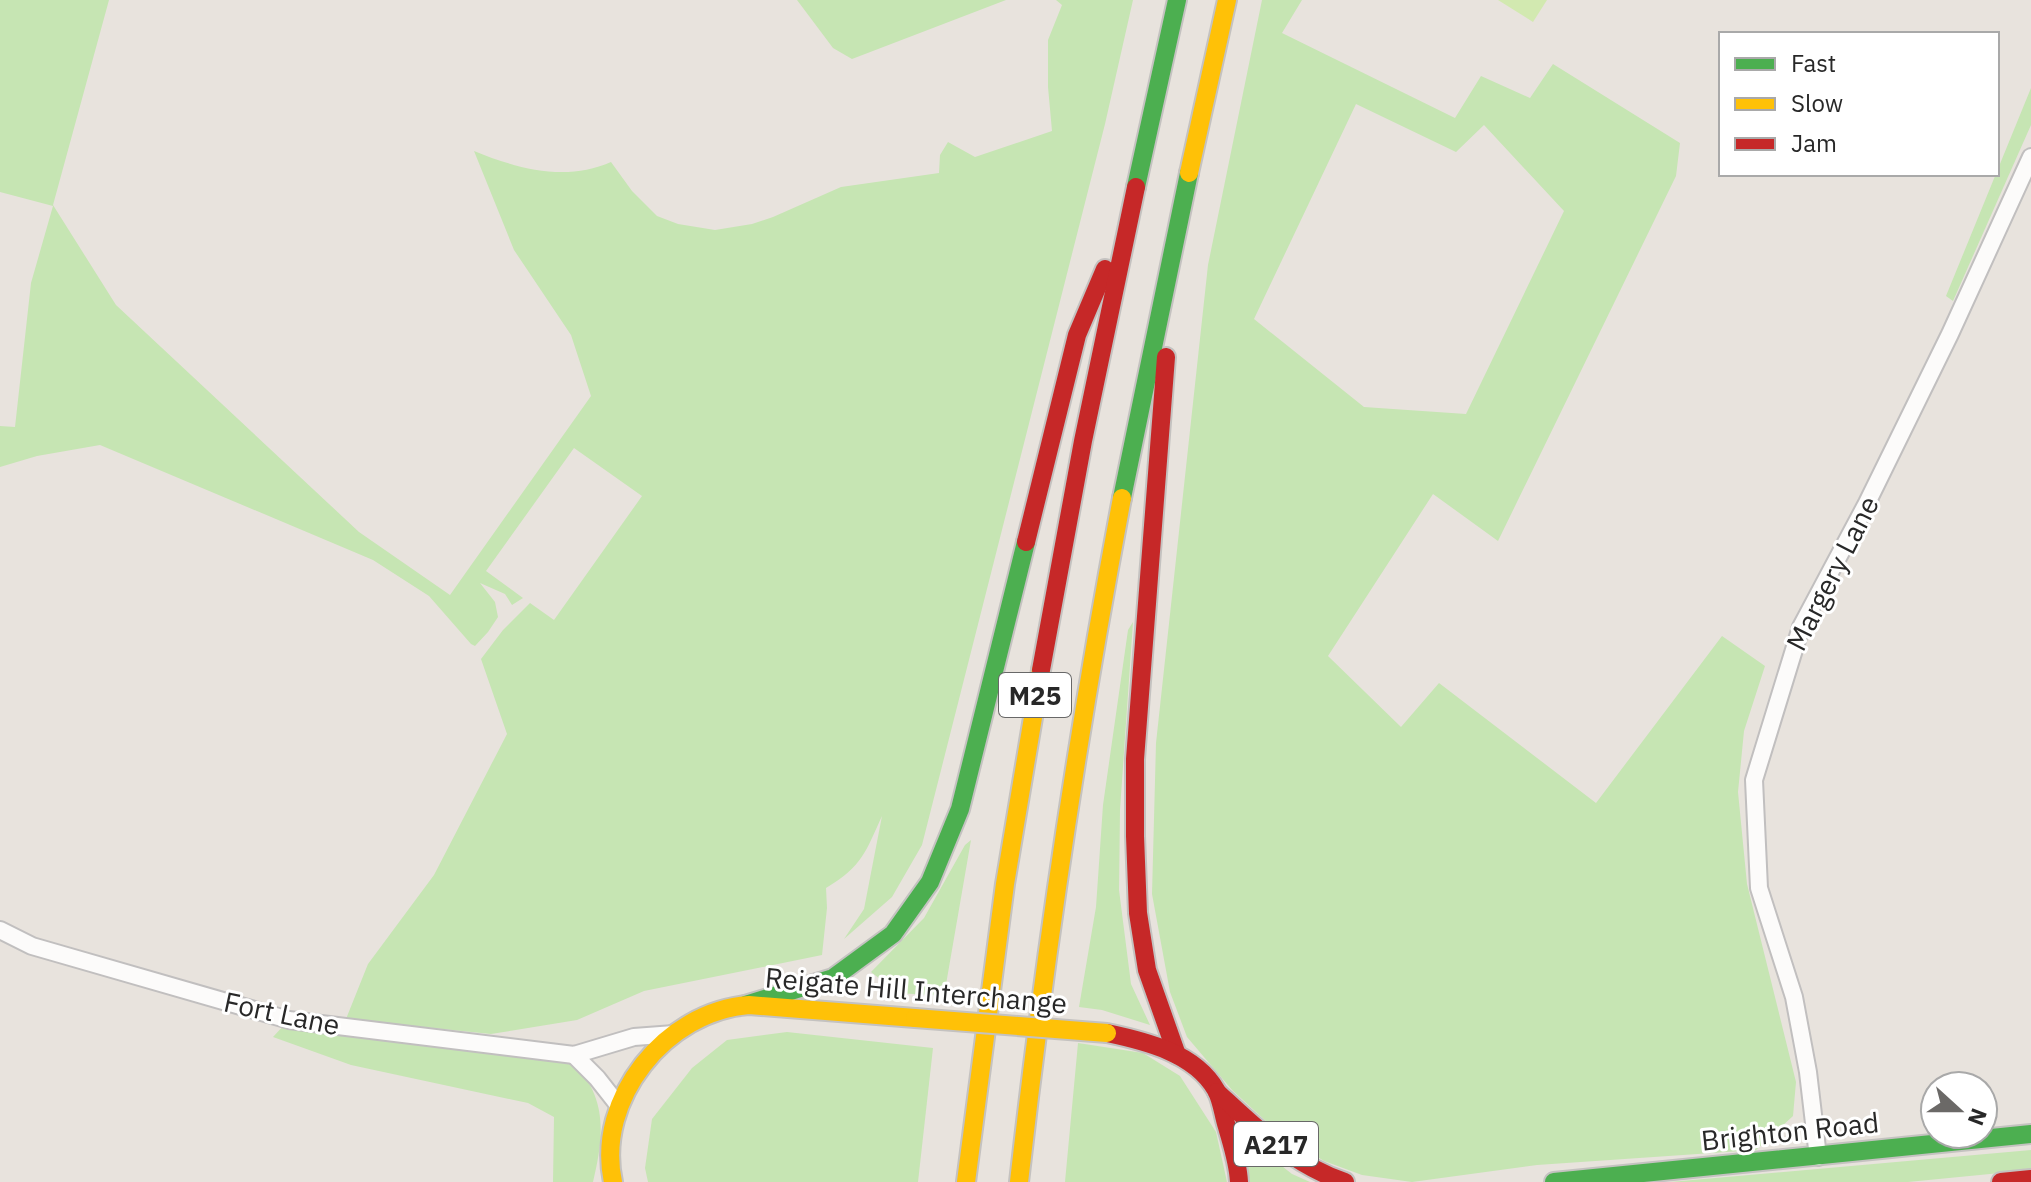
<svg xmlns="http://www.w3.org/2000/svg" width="2031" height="1182" viewBox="0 0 2031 1182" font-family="'IBM Plex Sans',sans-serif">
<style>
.green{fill:#c6e5b3;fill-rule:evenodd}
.pitch{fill:#d2e9b0}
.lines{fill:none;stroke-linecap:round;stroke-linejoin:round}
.street-casing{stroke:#c1bfbf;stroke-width:20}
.fast-casing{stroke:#c4c2c0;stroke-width:22}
.slow-casing{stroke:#c4c2c0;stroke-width:22}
.jam-casing{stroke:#c4c2c0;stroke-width:22}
.street{stroke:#fcfbfa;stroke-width:16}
.fast{stroke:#4caf50;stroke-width:18}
.slow{stroke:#ffc107;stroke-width:18}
.jam{stroke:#c62828;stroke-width:18}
.slow-bridge-casing{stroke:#c4c2c0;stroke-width:22;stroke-linecap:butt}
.slow-bridge{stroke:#ffc107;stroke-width:18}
.labels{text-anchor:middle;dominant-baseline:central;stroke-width:6;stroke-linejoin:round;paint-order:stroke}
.shield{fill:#fff;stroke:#686868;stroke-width:2}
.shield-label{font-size:26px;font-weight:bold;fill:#282828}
.street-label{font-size:28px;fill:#282828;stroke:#fff}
</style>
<rect width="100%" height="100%" fill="#e8e3dd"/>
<g class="green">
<path d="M0 0H109L53 205 116 305 359 532 450 595 591 396 571 335 514 250 474 151C518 169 566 182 611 162L632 191 657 216 678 224 715 230 752 224 773 217 841 187 939 173 940 155 948 142 975 157 1052 131 1048 87V40L1062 5 1056 0H1133L1105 124 922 845 892 897 844 939 864 909 882 816C866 851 862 867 826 888L827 908 822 955 644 991 577 1020 491 1034 346 1019 368 964 434 875 507 734 481 659 503 630 530 603 554 620 642 496 574 448 486 571 523 598 512 605 505 594 480 583 495 602 498 617 488 632 475 646 471 644 429 596 373 560 100 445 37 456 0 467V426L15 427 31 283 53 206 0 192Z"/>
<polygon points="797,0 1006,0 852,59 833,48"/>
<path d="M1262 0H1302L1282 33 1455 118 1481 76 1530 98 1553 64 1680 143 1676 176 1498 541 1433 494 1328 656 1401 727 1439 683 1596 803 1722 636 1765 666 1744 731 1738 792 1747 884 1796 1082 1793 1116 1756 1150 1537 1165 1412 1182 1362 1175 1324 1161 1280 1134 1232 1090 1187 1037 1170 992 1152 894 1156 743 1208 265ZM1356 104 1456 152 1484 125 1564 211 1466 414 1364 407 1254 319Z"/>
<polygon points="2031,88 2031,125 1953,301 1946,296"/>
<polygon points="1133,622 1120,810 1119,890 1131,984 1150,1025 1102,1010 1079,1007 1096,907 1103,805 1128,630"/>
<polygon points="971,840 944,996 898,993 871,972 924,918 965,845"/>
<path d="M285 1024 572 1061C608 1098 604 1135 593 1182H553L554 1117 528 1103 351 1065 273 1037Z"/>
<polygon points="787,1032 933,1048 918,1182 648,1182 645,1168 652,1119 692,1068 727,1040"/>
<polygon points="1078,1043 1143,1053 1180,1076 1216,1132 1227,1182 1065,1182"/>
<polygon points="1246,1138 1292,1174 1310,1182 1250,1182 1242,1145"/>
<polygon points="2031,1150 2031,1170 1908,1182 1670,1182"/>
</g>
<polygon class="pitch" points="1498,0 1547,0 1533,22"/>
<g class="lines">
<defs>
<g id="street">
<polyline points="0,930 32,946 289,1020 574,1055 634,1037 674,1034"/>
<polyline points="574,1055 597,1078 619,1106"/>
<polyline points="1818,1157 1808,1072 1794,997 1759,888 1754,780 1801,627 1867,503 1950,334 2031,157"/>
</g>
<g id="fast">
<polyline points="1136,187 1177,0"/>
<polyline points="1122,498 1189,173"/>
<polyline points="745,1005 833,978 893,934 930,882 960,809 1026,542"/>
<polyline points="1554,1182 2031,1134"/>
</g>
<g id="slow">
<polyline points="1189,173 1227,0"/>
<path d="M613 1182C595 1099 666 1011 749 1005L915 1018"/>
<polyline points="966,1182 1005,884 1041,670"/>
<path d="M1019 1182C1045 953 1079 725 1122 498"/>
</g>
<g id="jam">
<polyline points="1166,357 1135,759 1135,836 1138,913 1147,970 1177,1055"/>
<polyline points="1026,542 1077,335 1105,269"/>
<polyline points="1041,670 1083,441 1136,187"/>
<path d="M1107 1033C1145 1041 1195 1053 1216 1090 1222 1101 1223 1115 1227 1127 1232 1145 1238 1162 1239 1182"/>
<path d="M1217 1092C1256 1128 1293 1165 1345 1182"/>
<polyline points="2001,1182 2031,1179"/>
</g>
</defs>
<use href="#street" class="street-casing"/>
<use href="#fast" class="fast-casing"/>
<use href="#slow" class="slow-casing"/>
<use href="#jam" class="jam-casing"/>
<use href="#street" class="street"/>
<use href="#fast" class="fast"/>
<use href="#slow" class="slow"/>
<use href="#jam" class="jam"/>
<defs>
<polyline id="slow-bridge" points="915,1018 1107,1033"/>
</defs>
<use href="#slow-bridge" class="slow-bridge-casing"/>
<use href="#slow-bridge" class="slow-bridge"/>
</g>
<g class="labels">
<g class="shield">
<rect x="999" y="673" width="72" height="44" rx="6"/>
<rect x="1234" y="1122" width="84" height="44" rx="6"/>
</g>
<g class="shield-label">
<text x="1035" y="695">M25</text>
<text x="1276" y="1144">A217</text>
</g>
<g class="street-label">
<text transform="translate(1832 573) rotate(-63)">Margery Lane</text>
<text transform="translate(916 990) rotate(5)">Reigate Hill Interchange</text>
<text transform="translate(282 1013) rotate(12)">Fort Lane</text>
<text transform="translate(1790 1131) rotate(-6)">Brighton Road</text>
</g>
</g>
<rect x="1719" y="32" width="280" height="144" fill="#ffffff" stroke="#a9a9a9" stroke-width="2"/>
<rect x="1735" y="58" width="40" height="12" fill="#4caf50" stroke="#a9a9a9" stroke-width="2"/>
<text x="1791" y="72" font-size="24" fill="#282828">Fast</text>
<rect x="1735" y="98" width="40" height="12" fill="#ffc107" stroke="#a9a9a9" stroke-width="2"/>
<text x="1791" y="112" font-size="24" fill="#282828">Slow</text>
<rect x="1735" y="138" width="40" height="12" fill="#c62828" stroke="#a9a9a9" stroke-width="2"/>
<text x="1791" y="152" font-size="24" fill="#282828">Jam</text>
<g transform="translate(1959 1110) rotate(111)"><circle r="38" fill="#ffffff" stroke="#a9a9a9" stroke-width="2"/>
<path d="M0-6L14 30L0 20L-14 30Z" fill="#6b6967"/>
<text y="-12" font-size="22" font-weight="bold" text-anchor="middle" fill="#282828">N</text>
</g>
</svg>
